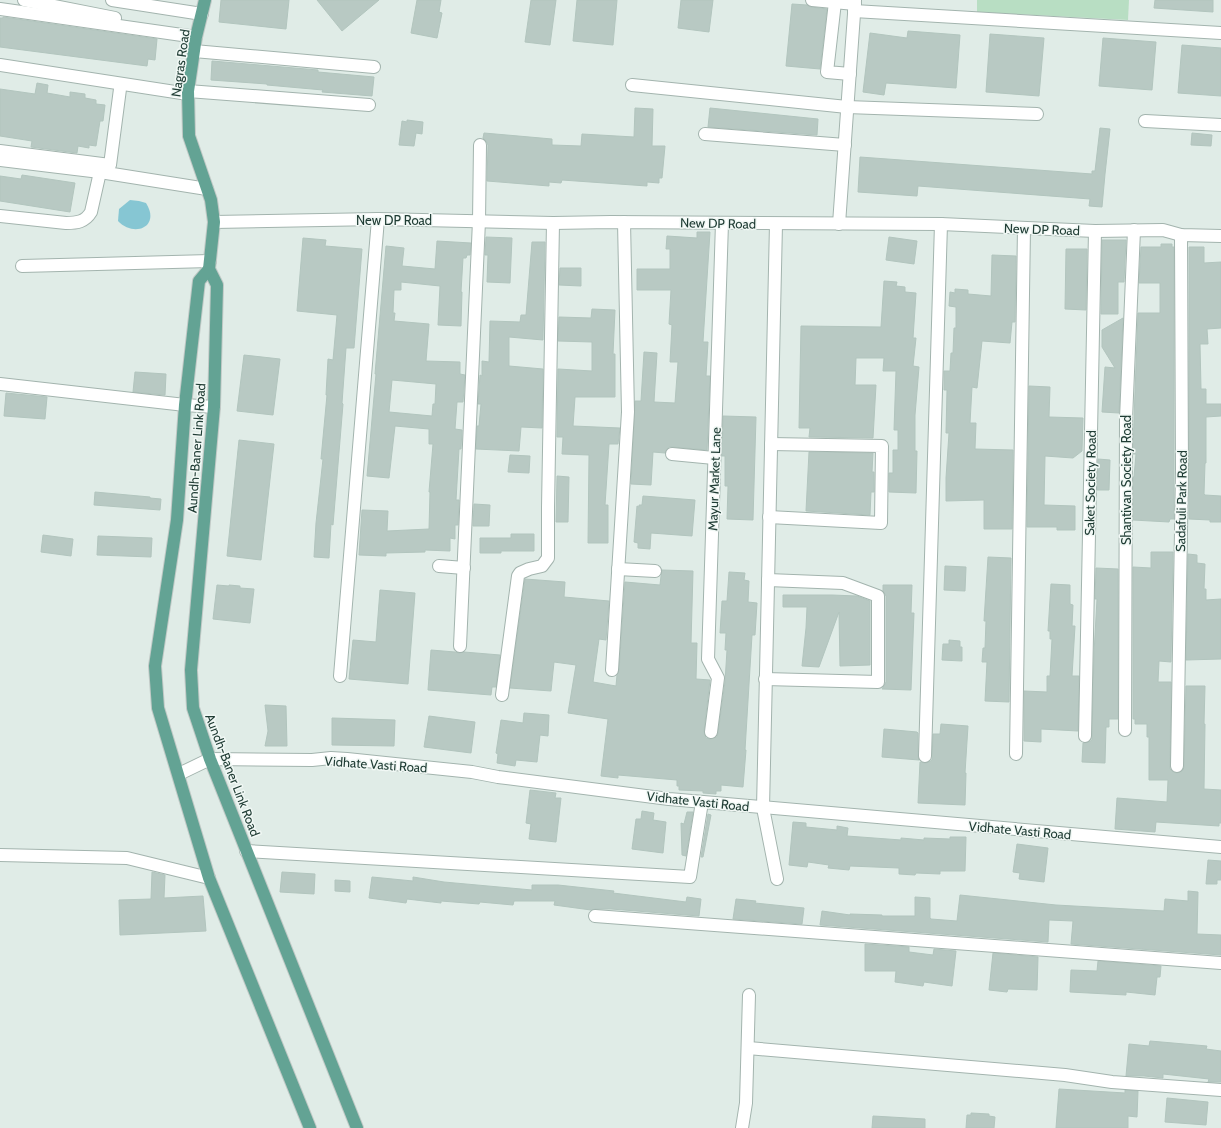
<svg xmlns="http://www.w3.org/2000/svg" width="1221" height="1128" viewBox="0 0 1221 1128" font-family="Cabin,sans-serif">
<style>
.green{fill:#b8dec3}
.water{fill:#86c6d3}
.building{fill:#b8c9c3;stroke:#b2c5be;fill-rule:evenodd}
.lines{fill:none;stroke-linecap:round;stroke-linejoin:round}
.minor-casing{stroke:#a3b4ae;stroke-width:14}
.major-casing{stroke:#c1c9c6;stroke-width:14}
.minor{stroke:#fff;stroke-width:12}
.major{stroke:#63a394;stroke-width:12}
.labels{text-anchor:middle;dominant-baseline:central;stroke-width:3;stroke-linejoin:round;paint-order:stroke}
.street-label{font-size:13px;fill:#203d35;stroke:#f1f8f5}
</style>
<rect width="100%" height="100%" fill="#e0ece7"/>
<polygon class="green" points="977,0 1129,0 1128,20 977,12"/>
<path class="water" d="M130 200 139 201 146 203C161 227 134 238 118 221L119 209Z"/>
<g class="building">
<polygon points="221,0 289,0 286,29 219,22"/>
<polygon points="317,0 379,0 342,31"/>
<polygon points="417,0 441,0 439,12 442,13 437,38 411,33"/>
<polygon points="531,0 556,0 550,45 525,42"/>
<polygon points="577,0 617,0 613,45 573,41"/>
<polygon points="681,0 713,0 709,32 678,28"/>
<polygon points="1155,0 1213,0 1213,12 1154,8"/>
<polygon points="792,4 807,5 811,7 827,9 820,69 786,66"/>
<polygon points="3,17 157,39 155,60 148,59 147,66 0,47 0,18 3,18"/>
<polygon points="908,31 960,35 956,88 886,83 884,95 863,92 870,33 907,38"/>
<polygon points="990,34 1044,38 1039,96 986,92"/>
<polygon points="1103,38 1156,42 1152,90 1099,86"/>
<polygon points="1182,45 1221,48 1221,96 1178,93"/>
<polygon points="212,61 318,70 318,72 374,77 372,96 322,92 323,90 267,85 267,84 211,80"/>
<polygon points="37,83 48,85 47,93 70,97 70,92 85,94 85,98 96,100 96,104 105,105 103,121 100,121 96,146 89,145 89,148 78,146 77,153 31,147 32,141 0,136 0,89 35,94"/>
<polygon points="635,108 653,109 652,146 665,146 662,178 659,178 659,183 647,182 647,186 562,180 561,183 549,182 549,186 487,181 488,145 486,141 483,138 484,133 552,139 552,145 581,146 582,134 634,137"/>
<polygon points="710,108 818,119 817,135 708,127"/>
<polygon points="407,120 423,122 422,134 416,133 414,146 399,145 402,121 407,122"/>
<polygon points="1100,128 1110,129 1105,174 1102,207 1089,206 1090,199 918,186 917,196 858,192 860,157 1092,174 1092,171 1095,171"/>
<polygon points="1192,133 1212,135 1211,146 1191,145"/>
<polygon points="22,175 75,183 70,212 0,201 0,176 21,179"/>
<polygon points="697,232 710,232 703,342 708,342 706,376 710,376 707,450 673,447 669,447 665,453 653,452 651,485 631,484 635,401 641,401 644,352 657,353 654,402 675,403 678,362 670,362 672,325 669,324 671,290 637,290 637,269 670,269 670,249 666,249 667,236 697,238"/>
<polygon points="486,237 512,238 510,283 487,282 488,255 485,255"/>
<polygon points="889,237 917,241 914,264 886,260"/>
<polygon points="303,238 326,240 325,246 362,249 354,348 346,348 342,403 343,404 333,525 331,524 329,558 314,557 316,523 323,459 321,459 327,395 326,395 328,359 333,360 337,315 297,311"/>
<polygon points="1102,240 1126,240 1124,282 1118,282 1118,314 1101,314"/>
<path d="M437 241 471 243 470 255H467L466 258H463L461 292H462L461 326 438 325 440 286 401 282V290H394L393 313H395L394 321 429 324 426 361 460 362V374L465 375 463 402H457L455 429 462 430 461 449H459L456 500H459L458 525H455V539L450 538V551L425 550V552L386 553V556L359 555 362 510 388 511 387 531 429 529 430 492H429L433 444H429V429L395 426 389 478 367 476 376 374H375L386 246 404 248 402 266 435 269ZM392 380 436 384 435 404H433L432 416 389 412Z"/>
<polygon points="532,242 545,242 543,340 509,337 509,366 543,369 542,428 521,427 519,451 476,449 477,426 479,426 481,404 478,404 480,375 482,376 482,361 489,362 490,321 520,322 521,315 526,315"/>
<polygon points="1161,244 1172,244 1172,247 1174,247 1174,519 1170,519 1169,522 1133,520 1133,477 1134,477 1136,454 1133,454 1134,419 1138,313 1160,313 1160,283 1139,283 1141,247 1161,247"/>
<polygon points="1189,247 1204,247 1204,263 1221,262 1221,328 1207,329 1208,344 1200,344 1201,389 1206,389 1206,404 1221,404 1221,416 1206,417 1206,463 1205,463 1204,494 1205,495 1221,496 1221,522 1210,522 1210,520 1189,519"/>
<polygon points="1066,249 1087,249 1086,310 1065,309"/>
<polygon points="992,255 1016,256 1015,322 1012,322 1010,343 982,341 977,388 972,387 970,423 976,423 975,449 1013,450 1012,529 984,529 984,500 946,501 946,478 949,433 946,433 947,390 944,390 944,371 950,371 951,353 953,353 954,328 956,328 956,307 949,306 950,292 955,293 955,289 968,290 968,294 991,296"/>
<polygon points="560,268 581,268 581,286 559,285"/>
<polygon points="884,281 897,282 896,286 905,287 905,292 916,293 913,338 916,338 913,366 919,367 915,415 915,451 917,451 916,493 889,492 889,473 893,473 893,450 898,450 898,430 894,430 896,371 883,371 884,358 856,358 855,385 876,385 873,438 809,437 810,428 799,428 801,326 881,327"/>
<polygon points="592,309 615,310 613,354 615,354 615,397 575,397 573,426 620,428 618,444 609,444 605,505 608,505 608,543 588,543 589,455 562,454 563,437 557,437 558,369 592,371 592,342 558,341 559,317 591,318"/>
<polygon points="1123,318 1119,413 1102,412 1105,367 1115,368 1102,347 1102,330"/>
<polygon points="244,355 280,359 273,415 237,411"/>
<polygon points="135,372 166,374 165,395 133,392"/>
<polygon points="1029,386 1050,387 1049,417 1083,418 1082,451 1073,458 1045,456 1044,505 1075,506 1075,530 1057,530 1057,527 1027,527"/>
<polygon points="6,393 47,397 45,419 4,416"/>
<polygon points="723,416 756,417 753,520 727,519 728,486 725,486 725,456 722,456"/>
<polygon points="239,440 274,444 261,560 227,556"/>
<polygon points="809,452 873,453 872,472 874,472 874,492 871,492 870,515 806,511"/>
<polygon points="510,455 530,456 529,473 508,472"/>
<polygon points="1098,459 1110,460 1109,490 1097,490"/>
<polygon points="557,476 569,477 568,522 556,522"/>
<polygon points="95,492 150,497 150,498 161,499 160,510 94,505"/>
<polygon points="643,496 695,500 692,536 651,533 650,549 638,548 638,543 634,542 637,506 639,507 639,505 642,505"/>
<polygon points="474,504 490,505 489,526 473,526"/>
<polygon points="511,534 534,534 534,551 501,551 501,553 480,553 480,538 511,538"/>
<polygon points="43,535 73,539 71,556 41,552"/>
<polygon points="98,536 152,538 151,557 97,555"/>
<polygon points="1151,552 1173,552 1171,662 1159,661 1158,682 1171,682 1170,769 1173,772 1177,773 1183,770 1184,767 1186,686 1205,686 1204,724 1205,724 1204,789 1221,790 1221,823 1219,823 1219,826 1156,822 1155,832 1115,829 1117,798 1167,802 1168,780 1149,780 1149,737 1147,737 1147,724 1135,724 1135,719 1133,719 1133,567 1151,568"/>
<polygon points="1188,554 1197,555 1197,563 1205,564 1204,589 1206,589 1206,600 1221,599 1221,659 1186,660"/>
<polygon points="988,557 1011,558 1009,702 985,701 987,662 982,662 983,648 985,648 986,621 984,621"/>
<polygon points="945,566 966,567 965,591 944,590"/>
<polygon points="1096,568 1118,569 1118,719 1109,719 1109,727 1106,727 1105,763 1082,762 1083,743 1089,742 1092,740 1092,736 1094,653 1097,599 1095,599"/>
<polygon points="662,570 693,571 691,643 697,643 696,679 710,680 704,731 706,738 710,739 717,737 718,733 725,682 727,650 725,650 726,633 720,633 722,601 727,601 729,572 745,573 744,580 749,581 748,602 757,603 755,635 752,635 745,750 746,750 743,787 721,785 721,791 716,791 716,794 703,793 703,791 679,790 679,786 677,786 677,780 618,775 618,778 601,776 608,719 568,713 576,665 554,662 551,691 510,688 525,579 565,582 564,597 609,601 606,640 599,639 593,682 616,686 617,675 619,670 625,582 660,585 661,576"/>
<polygon points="1051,584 1070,585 1070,604 1073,605 1072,626 1075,626 1072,676 1079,676 1078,731 1041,729 1041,742 1024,741 1024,691 1047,692 1047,676 1050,676 1052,639 1050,639 1050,631 1048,631"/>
<polygon points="217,585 229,586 229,585 240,586 240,588 254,589 250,623 213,619"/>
<polygon points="883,585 912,585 911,613 914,613 911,690 882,689 886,682 886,596 883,591"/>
<polygon points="380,590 415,593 408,684 349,679 353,640 376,642"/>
<polygon points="783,595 832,595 857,596 870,601 870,665 840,666 839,612 819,667 802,666 806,628 807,607 783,607"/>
<polygon points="949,640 960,641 960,647 962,647 962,661 942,660 943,644 949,644"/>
<polygon points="431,650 455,652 459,653 464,652 500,655 496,687 492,687 491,695 428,690"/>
<polygon points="265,705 286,706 287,746 265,746 268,731"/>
<polygon points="524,713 549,715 548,736 540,735 537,762 516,760 515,766 497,763 498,754 496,753 501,720 523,723"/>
<polygon points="429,716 475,722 471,753 424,747"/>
<polygon points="332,718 395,720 394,746 332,745"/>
<polygon points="941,724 968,726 965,773 966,773 965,805 918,803 920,762 925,763 929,762 932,760 933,734 940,734"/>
<polygon points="884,729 917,732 918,733 918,756 919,760 882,757"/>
<polygon points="530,790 556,793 555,798 561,798 556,842 529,839 531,824 526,823"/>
<polygon points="642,811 654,813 653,820 666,822 663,853 632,849 636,819 641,819"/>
<polygon points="687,812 693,812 686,856 682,855 681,823 684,824"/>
<polygon points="708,814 711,815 703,857 701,857"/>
<polygon points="793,822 806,823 806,827 837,830 837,826 848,828 847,836 901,840 901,838 924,840 924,838 950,839 950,837 966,837 965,871 940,871 940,874 916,873 915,875 899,874 899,868 850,866 849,870 828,868 829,865 808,862 807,867 789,865"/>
<polygon points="1017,844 1048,848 1044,882 1019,879 1020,873 1013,872"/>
<polygon points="1208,860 1221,861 1221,880 1217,880 1217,884 1206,884"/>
<polygon points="152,872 165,875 164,898 203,896 206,931 120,935 119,900 151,899"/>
<polygon points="282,872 315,874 314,894 280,892"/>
<polygon points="372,877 413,881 413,877 444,882 532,890 532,885 558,885 614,891 613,893 686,902 687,897 701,899 699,916 611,909 596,909 591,910 554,905 555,901 514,901 513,905 480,902 479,904 441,901 441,903 407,899 406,903 369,898"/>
<polygon points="335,880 350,881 350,892 335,891"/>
<polygon points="1188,891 1198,892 1197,934 1221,935 1221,955 1071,944 1073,921 1049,920 1048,942 820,925 822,911 850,915 850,914 882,915 882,916 915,916 915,897 930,898 930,918 931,919 957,921 960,895 1056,905 1164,911 1165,899 1188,901"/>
<polygon points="736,899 756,901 755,903 804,908 802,924 733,919"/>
<polygon points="865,944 909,947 909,952 933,955 934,949 956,951 952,986 924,982 923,986 895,982 896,971 865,971"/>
<polygon points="993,953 1038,957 1037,990 1008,989 1007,992 989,990"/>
<polygon points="1098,961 1161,966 1160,977 1157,977 1155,995 1126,992 1126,995 1070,992 1071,970 1097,971"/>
<polygon points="1150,1041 1207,1046 1206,1049 1221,1051 1221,1082 1208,1082 1209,1079 1163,1074 1163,1078 1144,1076 1126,1076 1129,1044 1149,1046"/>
<polygon points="1059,1089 1125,1093 1125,1090 1138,1091 1137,1117 1128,1116 1128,1128 1056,1128"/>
<polygon points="1167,1098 1208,1102 1206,1125 1165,1122"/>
<polygon points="971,1113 989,1114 989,1116 995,1117 994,1128 966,1128 967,1115 971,1115"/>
<polygon points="873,1116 925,1119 925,1128 872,1128"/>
</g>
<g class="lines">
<defs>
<g id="minor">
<polyline points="24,0 115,18"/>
<polyline points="112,0 202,14"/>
<polyline points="812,0 855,4"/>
<polyline points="835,2 827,72 850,74"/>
<polyline points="0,9 196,37"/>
<polyline points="854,11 1221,33"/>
<polyline points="194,51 374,67"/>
<polyline points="0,65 188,94"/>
<polyline points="632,85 847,107 1037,114"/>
<polyline points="188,91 369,105"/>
<polyline points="1145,121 1221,125"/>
<polyline points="705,134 845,145"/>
<polyline points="0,151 110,165 120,89"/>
<polyline points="0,160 100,172 207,189"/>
<path d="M0 216 66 223C77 223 85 222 91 212L100 172"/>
<polyline points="214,222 378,219 553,223 611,222 941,224 1095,231 1163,230 1181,235 1221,236"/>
<polyline points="776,224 763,808 777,879"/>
<polyline points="839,224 855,0"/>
<polyline points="22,266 210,261"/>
<polyline points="0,384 185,405 214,407"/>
<polyline points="672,454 714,458"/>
<polyline points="769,517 881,523 882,446 771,444"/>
<polyline points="439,566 464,568"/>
<polyline points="618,569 655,571"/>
<polyline points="460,646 479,221 480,145"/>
<polyline points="612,670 628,412 624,222"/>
<polyline points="340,676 378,219"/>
<polyline points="765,679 878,682 878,596 843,583 768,580"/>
<polyline points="502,695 518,576 520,573 529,569 542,566 548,558 548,507 553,223"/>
<polyline points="1125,730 1126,419 1134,230"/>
<polyline points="711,732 718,678 708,659 722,223"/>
<polyline points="1085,736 1095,231"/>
<polyline points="1016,754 1024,228"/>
<polyline points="925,756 941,224"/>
<polyline points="1177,766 1182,472 1181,235"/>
<polyline points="179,774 210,759 312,760 331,758 347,759 472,772 498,777 669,799 1221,847"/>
<polyline points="246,851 690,877 702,802"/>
<polyline points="0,855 127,858 209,878"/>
<polyline points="595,916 1221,963"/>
<polyline points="748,1048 1065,1075 1112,1082 1221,1090"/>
<polyline points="742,1128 746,1103 749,995"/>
</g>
<g id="major">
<polyline points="205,0 196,37 188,91 189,136 211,200 214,222 209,269 217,285 214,407 191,670 193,708 210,759 357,1128"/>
<polyline points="209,269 199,281 185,405 177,520 155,666 158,708 209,878 310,1128"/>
</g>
</defs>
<use href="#minor" class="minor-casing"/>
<use href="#major" class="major-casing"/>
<use href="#minor" class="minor"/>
<use href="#major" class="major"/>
</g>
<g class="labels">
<g class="street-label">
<text transform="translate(180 63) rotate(-82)">Nagras Road</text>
<text x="394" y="220">New DP Road</text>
<text transform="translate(718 223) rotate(1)">New DP Road</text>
<text transform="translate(1042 229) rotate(2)">New DP Road</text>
<text transform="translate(196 448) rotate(-86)">Aundh-Baner Link Road</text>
<text transform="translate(714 479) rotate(-88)">Mayur Market Lane</text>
<text transform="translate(1126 480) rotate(-90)">Shantivan Society Road</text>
<text transform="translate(1090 483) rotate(-89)">Saket Society Road</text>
<text transform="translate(1181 501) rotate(-89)">Sadafuli Park Road</text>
<text transform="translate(376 764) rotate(4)">Vidhate Vasti Road</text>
<text transform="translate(233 775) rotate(69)">Aundh-Baner Link Road</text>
<text transform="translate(698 801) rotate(6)">Vidhate Vasti Road</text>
<text transform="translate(1020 830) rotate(5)">Vidhate Vasti Road</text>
</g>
</g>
</svg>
